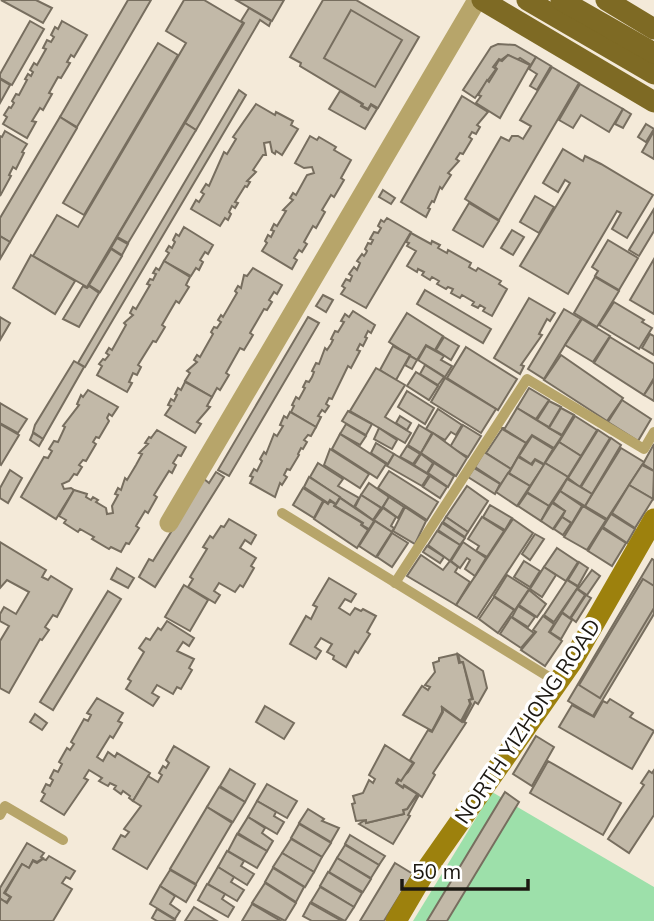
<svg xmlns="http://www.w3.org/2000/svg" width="654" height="921" viewBox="0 0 654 921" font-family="Mulish,sans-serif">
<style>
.green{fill:#9de0aa}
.building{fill:#c2b9a8;stroke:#776e5f;stroke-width:2}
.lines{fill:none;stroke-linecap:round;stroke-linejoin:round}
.lane{stroke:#b7a56a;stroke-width:10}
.street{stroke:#b7a56a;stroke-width:19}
.secondary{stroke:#9d810d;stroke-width:21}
.primary{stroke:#7e6a24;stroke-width:21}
.labels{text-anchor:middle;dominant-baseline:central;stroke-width:7;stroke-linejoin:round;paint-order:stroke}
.street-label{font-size:21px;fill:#1c1812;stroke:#fff}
</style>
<rect width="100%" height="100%" fill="#f4ead9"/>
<polygon class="green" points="492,792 654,887 654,921 413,921"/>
<g class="building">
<polygon points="1,0 36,0 52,8 43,23"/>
<polygon points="128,0 151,0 77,127 60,117"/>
<polygon points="184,0 204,0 243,23 87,287 33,256 57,215 78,227 186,43 166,31"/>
<polygon points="236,0 284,0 272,21"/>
<polygon points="323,0 356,0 419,37 378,108 371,104 368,109 362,106 363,104 300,66 301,63 290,57"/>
<polygon points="249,8 271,21 269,26 260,20 196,130 185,123 244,23 241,21"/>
<polygon points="351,10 402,40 375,87 324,58"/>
<polygon points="30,21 44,29 12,85 0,78 0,74"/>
<polygon points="62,21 87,35 74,57 71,55 67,62 70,63 61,78 58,77 49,93 52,94 43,110 40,108 32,121 36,122 27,138 3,124 7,117 4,115 9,107 11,108 14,103 12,101 16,94 19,95 27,80 25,79 28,74 31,76 33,72 30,70 34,63 37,65 46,49 43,48 47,40 51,42 54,37 51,35 55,27 58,29"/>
<polygon points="158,43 178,55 84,215 63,203"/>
<polygon points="498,44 515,45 536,57 531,65 520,58 517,60 508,55 501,60 499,59 493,67 496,69 475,98 463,90 491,47"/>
<polygon points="508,55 530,65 500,118 476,103 481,96 478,95 487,80 489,82 497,69 495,67 499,60 502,61"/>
<polygon points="536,57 551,66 537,90 530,86 537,74 529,69"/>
<polygon points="552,67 579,83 499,220 465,199 501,137 509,141 512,136 518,136 523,139 531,126 520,120"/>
<polygon points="0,79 10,85 0,103"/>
<polygon points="580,84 623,109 609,132 581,115 573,128 559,120"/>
<polygon points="239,90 246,95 85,367 78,363"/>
<polygon points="340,91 362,104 361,106 368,110 371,105 377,109 365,129 329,109"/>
<polygon points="462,96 488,112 477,125 480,127 476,134 472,132 469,137 472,139 463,154 460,153 456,159 459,161 448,173 451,175 442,189 440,187 434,202 432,201 428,208 430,209 426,217 401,202"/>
<polygon points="256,104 275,115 276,112 293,121 291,125 298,129 282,155 276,151 275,154 272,152 270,142 264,143 266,155 263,155 253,170 256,172 247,181 250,182 247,187 245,186 235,202 238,203 235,208 232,206 229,212 231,214 228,220 225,218 220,226 191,209 196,200 199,202 204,194 201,192 206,184 209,186 224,152 227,154 236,139 233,137"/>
<polygon points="623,109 631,114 623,128 615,124"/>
<polygon points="60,117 77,128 10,242 0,236 0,218"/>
<polygon points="185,123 196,130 128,243 117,237"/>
<polygon points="646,124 654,129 646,142 638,137"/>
<polygon points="5,131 27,144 22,152 24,153 16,169 13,167 9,175 11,176 0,196 0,136 2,137"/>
<polygon points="654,131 654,159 642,152"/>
<polygon points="310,136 317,140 319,137 336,147 334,150 351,160 341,178 344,180 334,197 331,195 322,210 325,212 316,228 313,226 304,242 307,244 302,252 299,250 294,258 297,260 292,269 262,251 267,243 265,241 268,235 271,237 274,231 271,230 274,224 277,226 286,211 283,210 293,200 290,198 293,193 296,195 307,175 314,173 312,167 304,168 295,163"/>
<polygon points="563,149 583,161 585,156 601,164 653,195 627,238 612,229 621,213 617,211 568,294 520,266 570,183 565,180 558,192 543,183"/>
<polygon points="383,190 395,198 391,204 379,197"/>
<polygon points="535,196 554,207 539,233 520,222"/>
<polygon points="469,203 499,221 483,247 453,230"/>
<polygon points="654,209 654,231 639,256 629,250"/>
<polygon points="387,218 411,232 366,308 341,294 345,288 342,286 346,279 350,281 352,276 349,274 354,267 357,270 360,263 357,261 362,254 364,256 366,253 367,251 365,249 368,243 371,244 373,240 370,239 374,232 378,233 381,228 378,226 381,220 384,222"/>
<polygon points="184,227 213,245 208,254 205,252 200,260 203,262 199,270 196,268 191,276 164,261 169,253 166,251 169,246 172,248 175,242 173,240 176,234 179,236"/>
<polygon points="512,230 524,237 513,255 501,248"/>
<polygon points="411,233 431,244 432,241 440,245 438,248 447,253 448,250 471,263 469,267 476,271 478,268 501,281 499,284 507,289 492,316 483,311 485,308 480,305 478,308 472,305 474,302 462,295 460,298 451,293 453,289 448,287 446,289 437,284 439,281 432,277 430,280 422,275 424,272 418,269 417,272 407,266 416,251 407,246 409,243 406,242"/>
<polygon points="0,236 10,242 0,259"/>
<polygon points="117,238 128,244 122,255 111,248"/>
<polygon points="608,240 638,258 619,290 595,276 598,271 592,267"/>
<polygon points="111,249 122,256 100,292 89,285"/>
<polygon points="31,255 75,281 55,314 13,288"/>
<polygon points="654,259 654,314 630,300"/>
<polygon points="164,261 190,277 186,285 189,287 179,303 176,301 162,325 165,327 156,342 153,341 138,365 141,367 137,375 133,373 129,382 132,383 127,392 97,375 102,366 99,364 103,359 105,360 109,355 106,353 109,348 112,350 126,325 124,323 133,315 130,313 133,307 136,309 150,285 147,284 150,279 153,280 156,274 153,273 156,268 159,270"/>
<polygon points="253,268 282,285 277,294 274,292 269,300 272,302 267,310 264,309 250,333 253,335 244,350 240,348 226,373 229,375 220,390 217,388 212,397 185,381 190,373 187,371 197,362 194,360 197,355 200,357 213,334 211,332 214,327 217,328 221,322 218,320 221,315 223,317 237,293 235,291 238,286 241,288 244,275 247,276"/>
<polygon points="595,277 619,291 597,327 574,313"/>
<polygon points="83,286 87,288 89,286 99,293 79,327 63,319"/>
<polygon points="425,290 491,329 483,343 417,304"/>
<polygon points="323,295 333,300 326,312 316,306"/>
<polygon points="529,298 555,313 550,321 547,319 539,334 542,335 521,365 524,366 520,374 494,358"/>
<polygon points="614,302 644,320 642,322 652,328 639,349 599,325"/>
<polygon points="564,309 581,319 544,379 528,369"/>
<polygon points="353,311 375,325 371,333 368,331 365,337 367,338 363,346 360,344 357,350 360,351 351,368 348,366 332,399 329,398 326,404 329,406 325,412 322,410 318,416 321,417 316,427 291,412 294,406 292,405 296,397 299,399 305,388 303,387 306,381 309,382 312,377 314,372 312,371 316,363 319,364 325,348 327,350 331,344 333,340 331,339 335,331 338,332 344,322 341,321 345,314 349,317"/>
<polygon points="407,313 443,336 435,350 426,345 417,360 389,342"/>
<polygon points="0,317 10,323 0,340"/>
<polygon points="308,317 319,323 229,476 218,470"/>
<polygon points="582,319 610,336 593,362 565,345"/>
<polygon points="650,334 654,336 654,355 642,348"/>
<polygon points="444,337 459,346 451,360 436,350"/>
<polygon points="610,337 654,364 654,378 644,395 594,363"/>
<polygon points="393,346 410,355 396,380 380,370"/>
<polygon points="426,346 444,356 441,360 452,366 445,377 418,360"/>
<polygon points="466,347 517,379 498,410 447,378"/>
<polygon points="561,355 623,398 607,421 544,380"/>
<polygon points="410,356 417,360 412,369 405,365"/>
<polygon points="74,361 84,367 43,439 33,432 35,425"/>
<polygon points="425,365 444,377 438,385 420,374"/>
<polygon points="376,368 405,385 385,417 411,433 405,443 350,411"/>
<polygon points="416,372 438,386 429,400 407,386"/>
<polygon points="445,378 496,409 481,433 431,402"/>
<polygon points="654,380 654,401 644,395"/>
<polygon points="185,382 212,397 207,406 210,407 197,422 201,424 195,433 165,415 171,406 168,405 171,399 174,401 177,395 175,394 178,388 181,390"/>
<polygon points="529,388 549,400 536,419 517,408"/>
<polygon points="88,390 118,407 112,416 109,414 107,418 109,421 99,438 96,437 93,442 96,444 86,461 83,460 79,465 82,467 77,475 74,474 69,481 62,484 64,489 71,488 74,490 56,519 21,497 44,457 48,458 52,451 49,449 54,441 58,442 65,427 63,426 79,405 77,404 81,395 83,397"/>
<polygon points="407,391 434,408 425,424 398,407"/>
<polygon points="622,400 651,419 638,441 608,422"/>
<polygon points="549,401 561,407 549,427 537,420"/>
<polygon points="0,403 27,419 18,433 0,423"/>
<polygon points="517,408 562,436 554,448 532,435 526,443 502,428 505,428"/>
<polygon points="561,408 574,415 562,435 549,428"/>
<polygon points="438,409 462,425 456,435 451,432 445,440 426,429"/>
<polygon points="348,411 372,424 366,435 342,421"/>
<polygon points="290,412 316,427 311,436 308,435 304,440 307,442 303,449 301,448 298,454 299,455 290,470 287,469 284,475 287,477 282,485 280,483 275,497 250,483 253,477 250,476 254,469 257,471 262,461 260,459 264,452 266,454 274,434 277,436 283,426 280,425 284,416 287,418"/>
<polygon points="400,416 411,423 407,430 396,423"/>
<polygon points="575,416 597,430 581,456 559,442"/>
<polygon points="0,424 19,435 1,465 0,464"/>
<polygon points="346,424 366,436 360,445 340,434"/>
<polygon points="419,425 432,433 421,453 408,445"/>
<polygon points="463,425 481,436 468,457 450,447"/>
<polygon points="379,428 397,440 392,449 374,439"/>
<polygon points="502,429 526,443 511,469 486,453"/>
<polygon points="157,430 186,447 181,456 178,455 173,463 176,465 172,473 169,471 154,495 157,497 148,513 145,511 136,526 139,528 129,544 126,543 121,552 111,547 109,549 92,539 94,537 80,529 78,532 64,523 66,520 59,516 74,490 87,494 86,497 91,500 93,497 98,500 96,502 106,508 107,514 113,513 112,506 118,495 115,494 118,488 121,490 125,478 127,480 136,465 142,454 139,453 148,444 145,443 149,437 151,438"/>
<polygon points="598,430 610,438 580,487 568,478"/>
<polygon points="33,433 43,439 39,446 30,440"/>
<polygon points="433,433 467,458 456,476 421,453"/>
<polygon points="340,434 386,464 377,478 332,449"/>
<polygon points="532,436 553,449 544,464 535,459 531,464 519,456"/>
<polygon points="611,438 621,445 592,494 581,487"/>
<polygon points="559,442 581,456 568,477 545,463"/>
<polygon points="376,443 394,454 388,464 371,453"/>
<polygon points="654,444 654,471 643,464"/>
<polygon points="407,446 420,454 413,464 400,457"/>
<polygon points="621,448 644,462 607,519 585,506"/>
<polygon points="330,449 369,474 360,488 324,465"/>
<polygon points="484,452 511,469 501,484 475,467"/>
<polygon points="394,454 429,475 422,486 387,466"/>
<polygon points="421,454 433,463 427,473 414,465"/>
<polygon points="518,457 532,465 535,460 544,465 530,486 509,473"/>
<polygon points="318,463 343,479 338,486 359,498 354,507 310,477"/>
<polygon points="434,463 454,476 448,487 428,473"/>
<polygon points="545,463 568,477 549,506 527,492"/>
<polygon points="642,465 654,471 653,499 629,485"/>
<polygon points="474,468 500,484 495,494 468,477"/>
<polygon points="10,470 22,478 8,503 0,498 0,488"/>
<polygon points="389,471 438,502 427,520 378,488"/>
<polygon points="216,472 224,477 155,587 139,577 149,559 153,561 204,479 209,483"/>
<polygon points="508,473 530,486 517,506 496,492"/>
<polygon points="430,476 447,487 440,498 423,487"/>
<polygon points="309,477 340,497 336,504 330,500 328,503 304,487"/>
<polygon points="567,479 592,494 585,506 560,491"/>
<polygon points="369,483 389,497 382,508 361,495"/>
<polygon points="629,485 653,499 635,528 612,513"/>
<polygon points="467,486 488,501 468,532 446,517"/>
<polygon points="303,488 323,501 314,518 293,505"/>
<polygon points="560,491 582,506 572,523 562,517 565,511 553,502"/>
<polygon points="527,493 549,506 541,521 518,506"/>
<polygon points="361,495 381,508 373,520 355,507"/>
<polygon points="389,497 404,507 398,518 383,507"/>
<polygon points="340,498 374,521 369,529 362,525 363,523 335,506"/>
<polygon points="324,501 328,504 330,501 335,504 334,506 362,523 361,525 368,530 357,548 314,519"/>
<polygon points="552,503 565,511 553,529 541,521"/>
<polygon points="490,505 512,518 505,530 483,517"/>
<polygon points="583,506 606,520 587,550 564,537"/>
<polygon points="405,507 426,521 415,544 393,531"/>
<polygon points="383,508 396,517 391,526 394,528 392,532 374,520"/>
<polygon points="611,514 635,529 627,543 603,527"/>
<polygon points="446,517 468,532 465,537 443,522"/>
<polygon points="482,517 504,531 487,557 476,551 479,546 468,539"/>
<polygon points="562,517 571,523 563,535 554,529"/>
<polygon points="229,519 256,535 251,544 245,540 240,548 256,558 251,566 254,568 243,587 240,585 235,592 219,583 214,591 220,595 215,603 188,587 193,579 190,577 207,549 203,547 210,536 213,538 221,526 224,527"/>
<polygon points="513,519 533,533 477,618 456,605"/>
<polygon points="375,521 392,532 376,557 359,546"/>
<polygon points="442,523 465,538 460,545 438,530"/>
<polygon points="602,528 626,543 612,566 588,551"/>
<polygon points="437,531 460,545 450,561 428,545"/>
<polygon points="392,533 408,543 392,567 377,557"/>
<polygon points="535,534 544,539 530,560 522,554"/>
<polygon points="0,542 46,570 42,577 48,580 51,576 72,589 57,617 53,615 45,627 49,630 42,640 40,639 9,693 0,688 0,641 9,626 0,621 0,614 4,607 16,614 29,592 7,580 0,588"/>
<polygon points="463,542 486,558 475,576 465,569 470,560 467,558 460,568 451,561"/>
<polygon points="427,546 444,557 440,563 423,552"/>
<polygon points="557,548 578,562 566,581 544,567"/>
<polygon points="421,555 443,570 450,561 458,567 455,572 470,582 456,605 407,576"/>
<polygon points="652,559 654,560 654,614 593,716 568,701"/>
<polygon points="524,561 540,571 530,587 514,577"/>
<polygon points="579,562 588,568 578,586 568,580"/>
<polygon points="544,567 556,575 542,597 530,589"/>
<polygon points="117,568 134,578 128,588 111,579"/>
<polygon points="592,570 600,576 587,595 578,589"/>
<polygon points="507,575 529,589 515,610 494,596"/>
<polygon points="329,578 356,594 351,602 345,599 339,608 350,615 355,608 361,611 363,609 376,616 367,632 370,634 358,653 355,651 346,667 333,659 334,656 327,652 332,644 321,638 315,647 321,651 316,659 290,644 306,616 311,619 317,607 313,605"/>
<polygon points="643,579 654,586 654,608 600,698 579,685"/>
<polygon points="567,580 578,587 554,622 544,615"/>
<polygon points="184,585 208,600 190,631 165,617"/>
<polygon points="577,589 585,595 570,618 562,612"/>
<polygon points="529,590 546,604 537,617 519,605"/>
<polygon points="108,591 121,599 53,710 40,702"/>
<polygon points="586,595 591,598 576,622 571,618"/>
<polygon points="494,597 514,610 498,633 479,619"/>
<polygon points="518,606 535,617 528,627 512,617"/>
<polygon points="562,613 572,620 561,639 550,632"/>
<polygon points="543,616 554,624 549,632 562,641 545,666 521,650 536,632 533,630"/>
<polygon points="511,617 534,633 521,648 500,634"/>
<polygon points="167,621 194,638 189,646 183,642 177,651 194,659 189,668 192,670 181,689 177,687 173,694 157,685 152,693 159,697 153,706 126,689 131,681 128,679 144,652 139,648 146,638 150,640 158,628 161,630"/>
<polygon points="457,654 459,663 463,662 472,699 469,700 470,704 461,721 442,707 442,712 432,731 403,715 422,686 428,690 430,687 425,685 435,672 433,663 439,661 439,658"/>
<polygon points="458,654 483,671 487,688 478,704 475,702 464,722 466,723 433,773 435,775 422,797 419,795 408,815 410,816 393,844 359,824 365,820 366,823 404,814 403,810 407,809 418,794 404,785 403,787 396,783 408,772 414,763 410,760 428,730 432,732 443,712 442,708 462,722 471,704 469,700 473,699 463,662 460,662"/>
<polygon points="97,698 123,713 118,721 122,723 113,738 110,736 97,757 103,761 108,752 115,757 117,753 150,773 133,801 129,798 130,796 123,791 121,794 114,789 116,786 110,783 108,786 99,781 102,778 89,770 84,778 88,780 64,815 41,801 45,794 42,792 46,784 50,786 53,780 50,778 54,770 58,772 62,764 59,762 67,748 70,750 74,744 71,742 84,719 88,721 91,715 87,713"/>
<polygon points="610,699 633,713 630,717 654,731 632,769 559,727 572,705 594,717 603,701 607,703"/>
<polygon points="265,706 294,723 284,739 256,722"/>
<polygon points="35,714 47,723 42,730 30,722"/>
<polygon points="536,736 554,747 532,786 513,774"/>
<polygon points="385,745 413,763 401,781 398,779 396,783 403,788 404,786 417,794 407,809 403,810 404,814 366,823 366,820 356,821 352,804 355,803 353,796 363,793 369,780 373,783 375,779 369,775"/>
<polygon points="174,746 209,767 147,869 113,849 121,835 125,837 129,832 124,829 141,806 133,801 148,776 158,782 162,775 159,773 163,766 166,768 169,763 166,760"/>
<polygon points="548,761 621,803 603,835 530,793"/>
<polygon points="230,769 255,784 245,802 220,786"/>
<polygon points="654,770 654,815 629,853 608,839 644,785 641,783 649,771 652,773"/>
<polygon points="267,784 297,801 287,818 257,801"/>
<polygon points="219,787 245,802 233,822 207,807"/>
<polygon points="505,792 519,802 447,921 427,921"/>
<polygon points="257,801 276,812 274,816 284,822 277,834 248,817"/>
<polygon points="207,807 232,823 196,884 170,869"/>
<polygon points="308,809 324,819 322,821 339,828 331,842 299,823"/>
<polygon points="248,817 265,828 262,833 273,841 267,851 238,833"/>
<polygon points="299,824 331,843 322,857 291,838"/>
<polygon points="237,834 267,851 257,868 228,851"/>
<polygon points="350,835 385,856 379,865 345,844"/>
<polygon points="291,839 322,857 314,872 282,853"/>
<polygon points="27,843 44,853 41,857 43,858 37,862 33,860 29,868 22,864 4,893 10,897 7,902 0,900 0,888"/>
<polygon points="345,845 379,865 371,878 337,858"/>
<polygon points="227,851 244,861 241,866 254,874 247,885 218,867"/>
<polygon points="282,853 314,872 305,887 273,867"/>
<polygon points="49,856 75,871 70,879 66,877 62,883 72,889 53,921 0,921 0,901 1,899 7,903 11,897 5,893 22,864 29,868 33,861 37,863 43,859 46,860"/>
<polygon points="337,858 371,879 363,892 329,872"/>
<polygon points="395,863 413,874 384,921 360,921"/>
<polygon points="218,867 234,877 231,882 244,890 237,901 208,884"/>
<polygon points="273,868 304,887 296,902 265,882"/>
<polygon points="170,870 196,885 186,902 160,886"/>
<polygon points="328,872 362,893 354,907 320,886"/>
<polygon points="265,883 296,903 285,921 252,903"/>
<polygon points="207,884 225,894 222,899 234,907 228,917 198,900"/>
<polygon points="160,886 175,896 170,904 180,911 175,919 150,904"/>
<polygon points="320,887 354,907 345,921 311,902"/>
<polygon points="310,903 342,921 312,921 303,916"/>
<polygon points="252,904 281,921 242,921"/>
<polygon points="194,907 217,921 185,921"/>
<polygon points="157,909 175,920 174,921 157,921 152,918"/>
</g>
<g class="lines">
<g class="lane">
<polyline points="282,513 557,682"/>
<polyline points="395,583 527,379 644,449 654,432"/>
<polyline points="0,815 5,806 63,840"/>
</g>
<polyline class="street" points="169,523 477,0"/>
<polyline class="secondary" points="396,921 426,870 572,662 654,519"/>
<g class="primary">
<polyline points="482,0 654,102"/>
<polyline points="527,0 654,74"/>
<polyline points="561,0 654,53"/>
<polyline points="606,0 654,29"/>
</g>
</g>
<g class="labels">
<g class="street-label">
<text transform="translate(527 721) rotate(-56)">NORTH YIZHONG ROAD</text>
</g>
</g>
<path d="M402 879v10h126v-10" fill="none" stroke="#1c1812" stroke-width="3.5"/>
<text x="412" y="879" font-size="21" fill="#1c1812" stroke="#ffffff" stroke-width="5" paint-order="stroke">50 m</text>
</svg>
